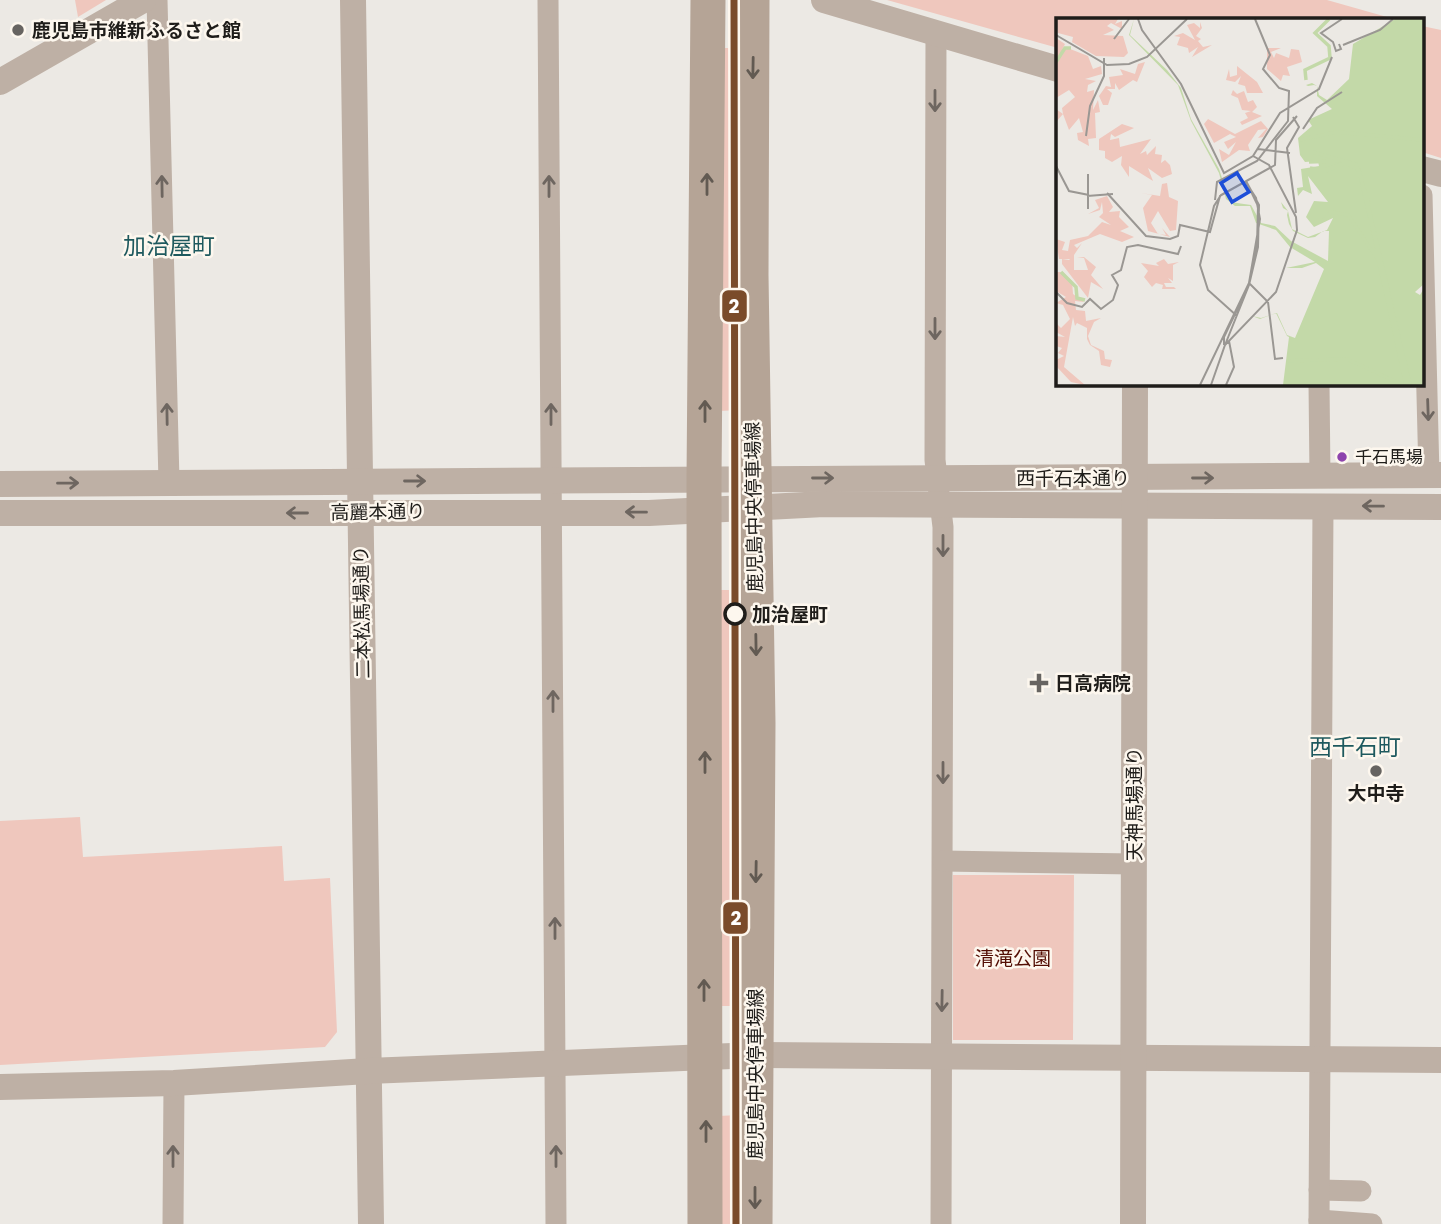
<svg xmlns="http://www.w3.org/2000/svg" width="1441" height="1224" viewBox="0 0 1441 1224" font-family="Poppins,'Noto Sans JP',sans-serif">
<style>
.green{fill:#efc7bd}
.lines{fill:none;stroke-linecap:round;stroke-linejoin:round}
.minor{stroke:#beb0a5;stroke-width:21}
.tertiary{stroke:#beb0a5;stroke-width:26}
.primary{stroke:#b5a496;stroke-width:35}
.tram-1-casing{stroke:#fdf7ee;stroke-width:12}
.tram-1{stroke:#7a4b2a;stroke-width:7}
.oneway{stroke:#625a52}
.oneway2{stroke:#6e6660}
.poi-dot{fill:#676461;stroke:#fdf7ee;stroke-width:2.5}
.bus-dot{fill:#8e44ad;stroke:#fdf7ee;stroke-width:2.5}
.stop-dot{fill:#fdf7ee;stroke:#1f1d1a;stroke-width:3.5}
.labels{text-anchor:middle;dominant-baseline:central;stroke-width:5;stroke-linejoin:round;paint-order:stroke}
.bus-label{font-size:17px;fill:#1f1d1a;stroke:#fdf7ee;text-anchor:start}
.poi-label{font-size:19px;font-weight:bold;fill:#1f1d1a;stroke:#fdf7ee;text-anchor:start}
.street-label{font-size:19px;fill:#1f1d1a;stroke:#fdf7ee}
.stop-label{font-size:19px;font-weight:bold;fill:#1f1d1a;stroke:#fdf7ee;text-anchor:start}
.park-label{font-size:19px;fill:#530e04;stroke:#fdf7ee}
.quarter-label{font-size:23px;fill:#1e595e;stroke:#fdf7ee}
.inset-river{fill:none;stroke:#c3d9a8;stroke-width:3.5}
.inset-road{fill:none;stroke:#9a9793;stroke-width:2}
.view{fill:#1d4ed8;fill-opacity:0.15;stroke:#1d4ed8;stroke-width:3.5}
.inset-edge{fill:none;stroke:#1f1d1a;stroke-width:3.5}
.line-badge{stroke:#fdf7ee;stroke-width:2.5}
.badge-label{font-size:19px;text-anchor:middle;font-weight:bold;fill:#fff}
</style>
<rect width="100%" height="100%" fill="#ece9e4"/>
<g class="green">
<polygon points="75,0 106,0 78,17"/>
<polygon points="887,0 1327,0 1394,19 1058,19 1058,48"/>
<polygon points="1422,26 1441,30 1441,158 1422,152"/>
<polygon points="719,48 740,48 740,410 719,411"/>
<rect x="719" y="590" width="21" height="416"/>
<polygon points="80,817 83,857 282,846 284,881 330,878 337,1032 325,1047 0,1065 0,821"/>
<polygon points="953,875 1074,875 1073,1040 953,1040"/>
<polygon points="739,1115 740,1224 719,1224 718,1116"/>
</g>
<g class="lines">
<g class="minor">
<polyline points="157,0 169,482"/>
<polyline points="548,0 556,1224"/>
<polyline points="936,33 935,460 943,527 941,1224"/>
<polyline points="1422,195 1429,475"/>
<polyline points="1319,383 1320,477"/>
<polyline points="943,861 1134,864"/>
<polyline points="1319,1190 1361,1191"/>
<polyline points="1319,1220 1372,1224"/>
<polyline points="173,1224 174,1083"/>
<polyline points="1319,1224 1323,505"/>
</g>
<g class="tertiary">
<polyline points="353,0 371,1224"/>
<polyline points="824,0 1058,69"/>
<polyline points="0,82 143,0"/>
<polyline points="1422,169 1441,174"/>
<polyline points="0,484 1441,475"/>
<polyline points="0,513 649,513 824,504 1441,507"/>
<polyline points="0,1087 174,1083 368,1071 756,1055 1441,1060"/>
<polyline points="1133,1224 1135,383"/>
</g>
<g class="primary">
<polyline points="752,0 751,275 758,723 755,1224"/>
<polyline points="705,1224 704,480 708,0"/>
</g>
<defs>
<polyline id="tram-1" points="734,0 736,1224"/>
</defs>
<use href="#tram-1" class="tram-1-casing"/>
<use href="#tram-1" class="tram-1"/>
</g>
<defs><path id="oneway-shaft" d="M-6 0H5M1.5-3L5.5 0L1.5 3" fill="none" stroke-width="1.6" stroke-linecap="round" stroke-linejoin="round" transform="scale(1.75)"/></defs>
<g class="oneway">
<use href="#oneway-shaft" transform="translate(753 68) rotate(91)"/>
<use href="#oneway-shaft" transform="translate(707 184) rotate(-90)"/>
<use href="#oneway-shaft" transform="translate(705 411) rotate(-90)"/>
<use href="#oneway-shaft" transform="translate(756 645) rotate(89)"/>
<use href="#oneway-shaft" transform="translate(705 762) rotate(-90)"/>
<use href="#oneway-shaft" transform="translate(756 872) rotate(91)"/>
<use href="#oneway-shaft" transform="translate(704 990) rotate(-90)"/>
<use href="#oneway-shaft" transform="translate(706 1131) rotate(-90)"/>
<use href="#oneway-shaft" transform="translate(755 1198) rotate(90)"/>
</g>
<g class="oneway2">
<use href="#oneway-shaft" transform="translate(935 101) rotate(90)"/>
<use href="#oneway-shaft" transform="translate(162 186) rotate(-91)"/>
<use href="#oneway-shaft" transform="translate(549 186) rotate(-90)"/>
<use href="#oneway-shaft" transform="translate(935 329) rotate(90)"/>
<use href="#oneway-shaft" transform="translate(1428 410) rotate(88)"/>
<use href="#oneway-shaft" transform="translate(167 414) rotate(-91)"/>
<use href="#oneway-shaft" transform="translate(551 414) rotate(-90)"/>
<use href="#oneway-shaft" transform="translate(823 478)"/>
<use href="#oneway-shaft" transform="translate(1203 478)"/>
<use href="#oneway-shaft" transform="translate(415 481)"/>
<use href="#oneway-shaft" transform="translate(68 483) rotate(-1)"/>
<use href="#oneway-shaft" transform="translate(1373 506) rotate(-179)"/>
<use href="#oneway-shaft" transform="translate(636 512) rotate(-179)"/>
<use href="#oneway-shaft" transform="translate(297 513) rotate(180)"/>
<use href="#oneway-shaft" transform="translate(943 546) rotate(90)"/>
<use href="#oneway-shaft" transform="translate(553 701) rotate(-90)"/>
<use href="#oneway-shaft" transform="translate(943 773) rotate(90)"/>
<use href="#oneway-shaft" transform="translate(555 928) rotate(-90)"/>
<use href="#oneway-shaft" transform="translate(942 1001) rotate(91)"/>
<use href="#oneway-shaft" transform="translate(173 1156) rotate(-90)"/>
<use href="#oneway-shaft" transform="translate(556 1156) rotate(-90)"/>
</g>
<g class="poi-dot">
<circle cx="18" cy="30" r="7"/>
<path d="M1035.5 672.5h7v7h7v7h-7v7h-7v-7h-7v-7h7z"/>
<circle cx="1376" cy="771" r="7"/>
</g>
<circle class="bus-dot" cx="1342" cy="457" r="6"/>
<circle class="stop-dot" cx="735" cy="614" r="10"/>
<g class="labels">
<g class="bus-label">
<text x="1355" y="457">千石馬場</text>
</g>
<g class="poi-label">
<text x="32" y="30">鹿児島市維新ふるさと館</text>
<text x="1055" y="683">日高病院</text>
<text x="1376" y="793" text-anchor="middle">大中寺</text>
</g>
<g class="street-label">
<text x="1073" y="478">西千石本通り</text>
<text transform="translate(754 507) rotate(-91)">鹿児島中央停車場線</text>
<text transform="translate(378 512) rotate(-1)">高麗本通り</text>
<text transform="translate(362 612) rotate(-91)">二本松馬場通り</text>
<text transform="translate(1134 804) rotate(-90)">天神馬場通り</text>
<text transform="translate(755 1074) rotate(-90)">鹿児島中央停車場線</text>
</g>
<g class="stop-label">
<text x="752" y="614">加治屋町</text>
</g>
<g class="park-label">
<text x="1013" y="958">清滝公園</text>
</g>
<g class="quarter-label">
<text x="169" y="246">加治屋町</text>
<text x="1355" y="747">西千石町</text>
</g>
</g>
<g transform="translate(1056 18)">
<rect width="368" height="368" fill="#ece9e4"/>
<path d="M0 1H62L59 6 66 3V11L55 5 51 8 58 12 47 17 67 18 72 35 68 39 40 38 16 24 17 19 2 15ZM144 4 146 10 140 18 145 21 142 23 147 29 156 27 136 39 142 29 133 35 132 30 121 27 124 19 118 18 127 15 139 22 131 7 138 5 144 10ZM0 20 9 26 6 32 9 29 32 38 37 51 45 48 46 56 29 61 40 63 32 67 31 74 38 72 37 92 42 82 44 94 39 95 40 120 32 121 33 128 22 122 21 115 27 114 23 100 13 112 7 96 0 104V91L7 96 6 90 19 79 13 72 0 80ZM211 30H225L215 34 218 40 220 35 233 40 235 31 243 32 246 44 231 49 234 58 227 57 225 63 211 51ZM89 44 81 64 77 62 63 72 59 65V71H51L56 75 52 87H47L43 78 50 68 55 69 53 59 67 57 64 51 79 56 82 46ZM181 48 201 64 207 75H191L189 68 182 66 185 58 179 64 170 62 173 51 174 59 181 57ZM177 72 181 76 188 73 192 84 197 82 201 89 196 94 206 98 186 107 184 104 192 100 189 95 195 93 186 92 182 80 175 77ZM152 101 179 116 205 103 212 111 207 119 202 120 210 111 202 112 192 127 194 133 183 132 166 144 163 131 173 137 180 124 172 131 168 124 180 119 174 116 158 125 148 106ZM66 106 78 110 59 119 55 116 54 122 63 120 64 129 95 121 84 136 90 133 91 137 100 128 99 136 106 137 105 145 109 142 114 147 116 156 106 160 92 150 97 163 73 148V159L65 147 66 138 56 144 49 140V133L43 132V121ZM111 165 113 179 122 183 120 212 114 213 102 193 95 205 102 216 110 217 106 210 114 219 92 213 87 190 96 177 85 175 104 178 106 166ZM51 178 57 189 53 194 64 193 63 199 73 209 64 213 78 219 66 224 44 216 18 227 21 230 26 225 18 237V252H32L28 240 21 239H28L40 249 35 257 47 271 35 264 32 280 6 246V241L13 242 14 241H3L0 221 9 224 6 232 12 233 14 222 32 218 46 204 55 207 43 199 47 195 46 184 44 192 32 196 43 190 39 182ZM108 241 112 246 123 244 117 247V263L112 260 116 265H108L110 269H118L120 271H106L107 267 100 265 96 269 88 259 92 253 85 245 103 248 100 245ZM0 254H7L16 263 17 276 28 284 19 283 20 292 29 293 30 303 45 300 38 304 32 318 35 327 48 333 49 341 56 342 54 349 45 347 43 333 34 327 31 321V310L21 305 19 308 17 299 8 349 29 367 15 364 0 348V342L8 338 2 335 6 330 0 328V318L9 319 0 314V305L5 310 14 301 7 287 0 285 10 279 0 273Z" fill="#efc7bd"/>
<path d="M78 1 74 17 111 52 125 70 135 101 163 151 174 184 195 187 205 205 219 208 235 223 272 243 273 213H267L259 219 252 220 237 213 233 206 231 197 232 193 227 190 225 184 232 193 236 211 252 219 271 212 277 200 258 209 250 199 258 183 272 184 252 158 256 176 247 172 242 178 241 170 247 169 245 151 263 148 262 143 249 144 244 137 242 120 256 108 252 102 276 91 261 78V68L258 67 252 68 250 67 249 56 250 67 256 65 261 68 263 77 271 82 293 61 297 26 339 1H367L368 266 359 274 364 277 367 272V367H227L233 319 231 318 220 295 204 301 196 298 205 300 221 295 231 317 239 320 268 251 260 245 246 250H230L259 244 234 229 220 212 200 205 194 188H179L170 181 163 155 135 103 122 67 73 17Z" fill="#c3d9a8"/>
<path class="inset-river" d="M0 44 9 30H15M250 62 249 52 274 40 273 28 259 15 273 1M243 122 281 114 368 122M257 134 299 146M253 144 283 143M300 145 313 186M254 150 268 152 292 144M246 153H270L290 145 303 152 352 367M312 187 354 367M268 202 275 194 292 197 322 242M320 232 350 367M5 254 20 269 21 280 29 282M231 343 291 341 347 367"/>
<path class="inset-road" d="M82 1 86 12 125 66 168 155 197 138 224 95 263 71 276 39M0 17 51 47 73 46 91 39 131 1M58 21 73 1M283 26 285 31 280 33 277 24 265 15 286 1M287 27 324 12 337 1M237 99 243 109 231 130 240 195M247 111 261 90 286 74M30 118 34 88 48 58V40M202 131 234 135M0 148 13 173 33 177M32 156V191M51 175 90 218 114 221 122 218 124 207 154 214 164 178 214 150M31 178 57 176M159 182 161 164 201 143 232 103 233 73 223 70 207 51 214 37 199 1M194 266 211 283M0 274 11 285 26 289 34 281 45 291 57 282 62 267 56 257 65 252 71 229 82 227 122 236 125 228M212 284 219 341 227 340M181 298 152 272 144 247 158 188 165 177 219 147 220 122 241 98M168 327V319L193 267 201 227 202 188 190 163 203 187 202 229 193 267 169 327M144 367 193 265 204 201 200 180 189 163M155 367 169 327 220 274 241 212 240 199 213 147 197 138M170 367 178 349 173 323"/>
<path class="view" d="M181 155 193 174 176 184 165 165Z"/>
<rect width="368" height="368" class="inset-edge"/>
</g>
<g class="line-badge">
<rect x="721" y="289" width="27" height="34" rx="7" fill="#7a4b2a"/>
<rect x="722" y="901" width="27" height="34" rx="7" fill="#7a4b2a"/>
</g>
<g class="badge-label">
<text x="734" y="313">2</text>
<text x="736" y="925">2</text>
</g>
</svg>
